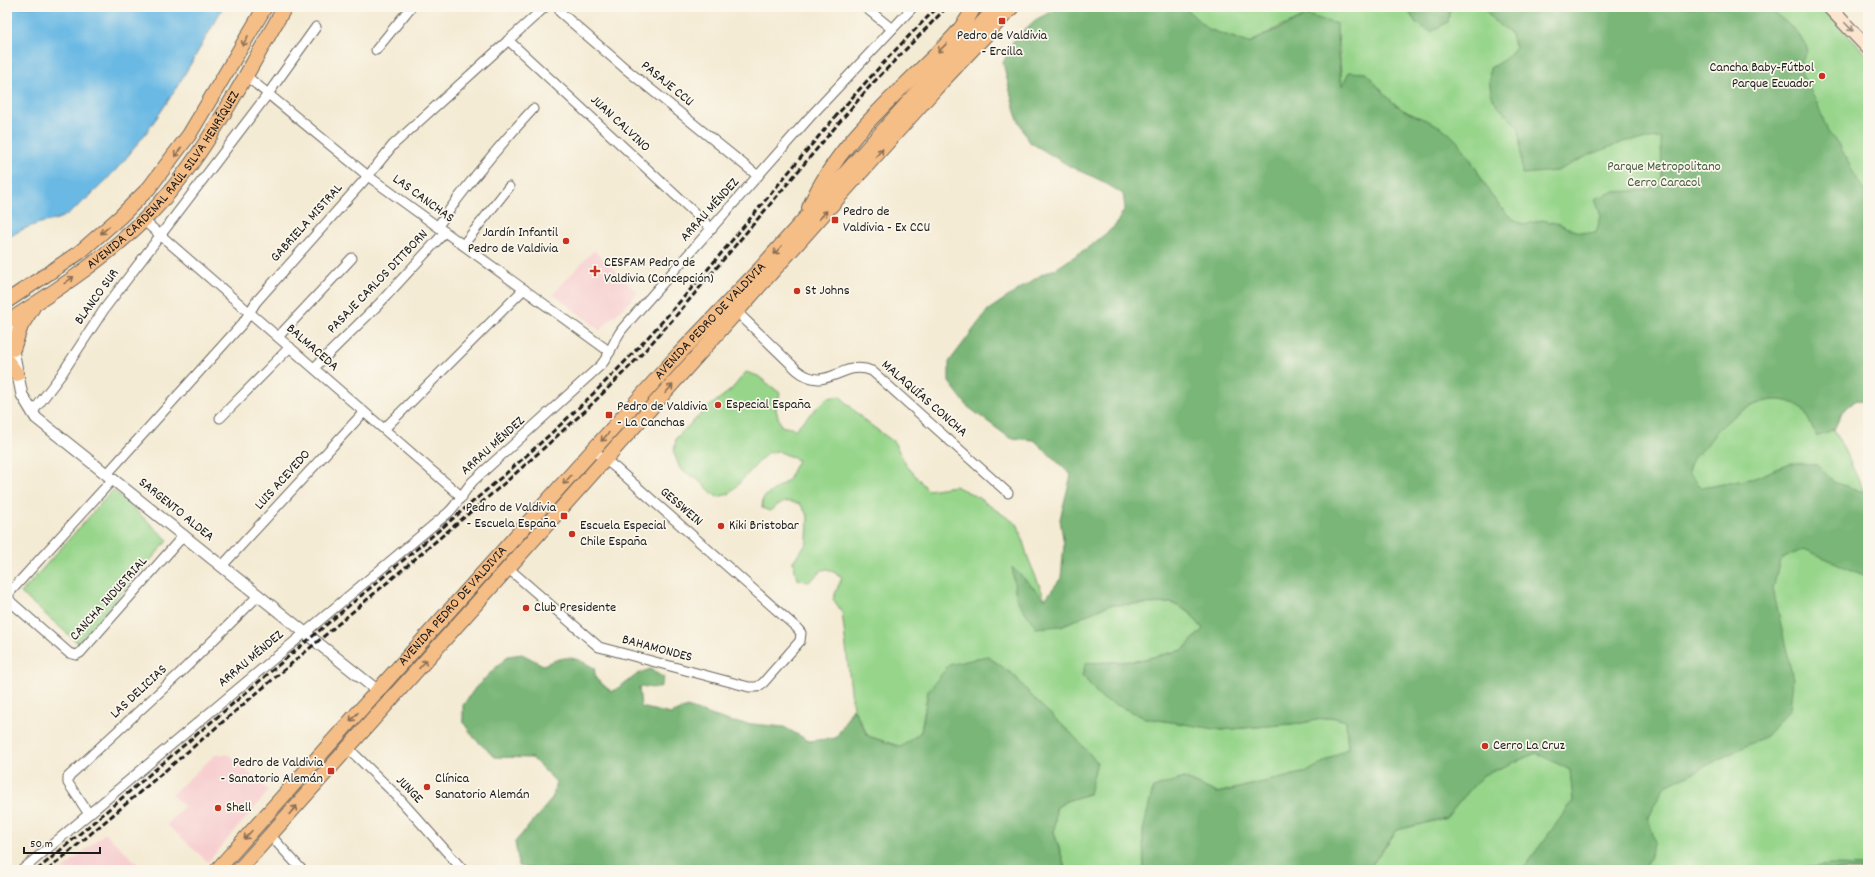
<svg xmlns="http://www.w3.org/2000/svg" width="1875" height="877" viewBox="0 0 1875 877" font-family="Dekko,sans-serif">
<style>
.built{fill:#f7cfd1}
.green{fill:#97d58b;stroke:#5a7854}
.forest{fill:#79b677;stroke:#4a694a}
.water{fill:#6ab9e4;stroke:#436a80}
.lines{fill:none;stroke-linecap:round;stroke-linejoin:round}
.minor-casing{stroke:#68645c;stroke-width:11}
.tertiary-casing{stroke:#68645c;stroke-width:13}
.secondary-casing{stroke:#68645c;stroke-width:15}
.primary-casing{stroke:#68645c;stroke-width:16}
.minor{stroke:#fff;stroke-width:9}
.tertiary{stroke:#fff;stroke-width:11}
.secondary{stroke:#fbe5cf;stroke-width:13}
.primary{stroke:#f6be87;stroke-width:14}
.rail{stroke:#1c1c1c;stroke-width:3;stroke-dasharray:6 3;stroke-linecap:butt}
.oneway{stroke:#978b7e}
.oneway2{stroke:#896d52}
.poi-dot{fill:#c8321e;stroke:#fbf7ec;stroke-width:1.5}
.labels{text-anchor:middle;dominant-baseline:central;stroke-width:3.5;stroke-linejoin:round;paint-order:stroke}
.poi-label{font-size:14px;fill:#1c1c1c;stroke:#fbf7ec;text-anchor:start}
.street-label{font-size:14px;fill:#1c1c1c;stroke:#fbf7ec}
.park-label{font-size:14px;fill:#475d43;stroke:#fbf7ec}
</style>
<rect width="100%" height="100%" fill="#fbf7ec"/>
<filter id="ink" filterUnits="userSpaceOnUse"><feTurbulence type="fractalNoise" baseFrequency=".025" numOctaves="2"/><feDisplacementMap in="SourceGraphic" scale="8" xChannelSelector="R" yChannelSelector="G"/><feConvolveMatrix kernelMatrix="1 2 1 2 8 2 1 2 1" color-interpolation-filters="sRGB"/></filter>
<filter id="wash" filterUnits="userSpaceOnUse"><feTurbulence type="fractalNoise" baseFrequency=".012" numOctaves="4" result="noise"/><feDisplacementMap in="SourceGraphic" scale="16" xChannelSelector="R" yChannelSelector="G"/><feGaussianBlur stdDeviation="0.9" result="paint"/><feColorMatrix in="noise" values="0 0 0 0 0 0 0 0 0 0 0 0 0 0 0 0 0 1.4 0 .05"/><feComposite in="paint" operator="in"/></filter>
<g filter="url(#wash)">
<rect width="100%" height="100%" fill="#f4ebd4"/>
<g class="built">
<polygon points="594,250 638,293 600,330 553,294"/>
<polygon points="221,754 230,755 269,791 208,862 167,825 184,806 171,795 215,755"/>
<polygon points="105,833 144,870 62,870"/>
</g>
<g class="green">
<polygon points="1123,7 1821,7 1868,56 1868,403 1864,401 1856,400 1842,412 1834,429 1864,491 1868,489 1868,870 1368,870 1397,830 1446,818 1383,92 1379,87 1342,86 1338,35 1283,25 1249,43 1208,29 1200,22"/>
<path d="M746 372 758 376 780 393 776 410 781 426 795 429 827 398 840 396 865 421 894 442 907 466 928 490 955 486 974 495 1018 525 1028 558 1045 599 1061 626 1109 605 1172 603 1189 612 1203 629 1183 650 1136 661 1086 663 1221 730 1302 723 1331 717 1346 720 1348 748 1307 772 1217 793 1184 778 1143 831 1144 870H1066L1054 832 1056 808 1066 801 1089 794 1034 699 1014 675 928 691 921 732 901 747 868 736 853 708 842 612 833 599 842 577 828 569 822 570 809 582 797 579 793 561 807 543 808 516 800 504C785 500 782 501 770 511L762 508 763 498 788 480 798 460 778 451 767 453 729 494 717 497 697 479 680 469 674 453 676 438 707 408 731 390Z"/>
<polygon points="113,490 168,540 78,643 21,593"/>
</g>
<g class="forest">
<path d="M1069 7H1184L1208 29 1249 43 1307 15 1337 24 1338 56 1342 86 1349 72 1367 73C1378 87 1392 105 1409 113 1427 121 1442 124 1456 140 1477 162 1485 194 1508 215 1512 219 1519 222 1524 225L1542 220 1560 224 1578 232 1596 233 1601 216 1595 199 1612 192 1649 190 1662 178 1661 138 1626 141 1589 155 1557 171 1522 174 1519 128C1498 106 1487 102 1490 68L1505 59 1516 47 1509 31 1494 21 1483 7H1767C1782 19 1801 32 1808 50L1802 61 1803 77 1817 103 1828 132 1840 146 1852 170 1868 197V403L1864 401 1856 400 1842 412 1834 429 1817 437C1813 430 1805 409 1799 406 1772 389 1736 411 1717 431 1713 436 1710 441 1706 446 1695 459 1693 453 1688 472L1702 488 1755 478 1790 463 1816 464 1834 482 1864 492 1868 489V577L1804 549 1780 560 1773 589 1793 679 1790 709 1766 736 1664 787 1648 817 1655 842 1645 870H1522L1573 801 1570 770 1536 753 1482 776 1446 818 1397 830 1368 870H1144L1143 831 1153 788 1184 778 1217 793 1307 772 1348 748 1346 721 1331 717 1302 723 1221 730 1145 718 1101 698 1082 675 1086 663 1136 661 1183 650 1203 629 1189 612 1172 603 1109 605 1061 626 1036 628 1016 598 1012 567 1045 599 1061 578 1064 545 1060 519 1071 475 1034 440 1010 438 968 407 949 382V362L988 310 1041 275 1057 268 1093 244 1115 226 1125 208 1123 194 1100 180 1071 167 1028 141 1016 115 1003 63 1013 41 1035 20 1057 9Z"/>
<polygon points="1406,7 1451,7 1448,22 1431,32 1416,23"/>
<path d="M522 654 543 665C567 655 572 655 594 668L596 679 612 692 638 674 650 669 664 678 660 688 639 687 641 707 670 714 687 707 732 722 784 727 809 741 836 738 853 708 868 736 901 747 921 732 928 691 949 665 987 656 1014 675 1034 699 1072 734 1097 762 1089 794 1066 801 1056 808 1054 832 1066 870H538L519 866 515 842 552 799 556 782 532 758 495 757 475 739 463 722V705L476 687 508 656Z"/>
<polygon points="1832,865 1868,866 1868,870 1780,870"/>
</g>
<path class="water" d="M7 7H223C181 82 138 161 68 214 58 220 50 221 40 223 28 227 17 231 7 239Z"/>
</g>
<g filter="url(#ink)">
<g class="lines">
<defs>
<g id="minor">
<polyline points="865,7 892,29"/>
<polyline points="560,12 627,70 758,176"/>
<polyline points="508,40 712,229"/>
<polyline points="376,50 411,7"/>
<polyline points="245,75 368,176 610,352"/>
<polyline points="143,220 462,497"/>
<path d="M438 226C467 184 498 147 533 109"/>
<polyline points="463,245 509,187"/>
<path d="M737 312 797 370C827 395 843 358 872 371L1008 493"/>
<polyline points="278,337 352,258"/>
<polyline points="314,368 378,305 445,232"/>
<polyline points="32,413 61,375 105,308 268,94 316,27"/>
<polyline points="220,418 290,347"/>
<polyline points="384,429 524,289"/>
<polyline points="107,474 243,323 256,302 368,176 393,145 545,7"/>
<polyline points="113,479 9,593 9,599 12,603 69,653 76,655 80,653 184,535"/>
<polyline points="222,566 364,412"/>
<polyline points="509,569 599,647 749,687 757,687 763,683 800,641 801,633 797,628 617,469 593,450"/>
<polyline points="348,748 396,795 463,870"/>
<polyline points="89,814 68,783 68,777 180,673 259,595"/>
<polyline points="270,835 302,870"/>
<path d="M22 870 449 512C459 502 464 491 473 481L601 365C611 354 614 338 624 327L809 118 913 7"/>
</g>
<polyline id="tertiary" points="7,321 22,395 36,418 378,691"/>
<polyline id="secondary" points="1829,7 1868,48"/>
<g id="primary">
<path d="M809 208C833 152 879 110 921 69 940 50 962 32 974 7"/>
<polyline points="7,301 80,252 120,217 149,188 189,135 265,7"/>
<path id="s1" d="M7 322C54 292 103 260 143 221 204 161 242 80 285 7"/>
<polyline points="13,349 21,326 33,307"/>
<polyline points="7,361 17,374"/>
<path id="s2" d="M217 870 679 354 760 269 928 80 997 7"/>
<polyline points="239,870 936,88 1012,7"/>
</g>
</defs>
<use href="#minor" class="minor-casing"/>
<use href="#tertiary" class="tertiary-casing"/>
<use href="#secondary" class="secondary-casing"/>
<use href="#primary" class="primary-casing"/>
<use href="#minor" class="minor"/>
<use href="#tertiary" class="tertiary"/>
<use href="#secondary" class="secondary"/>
<use href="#primary" class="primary"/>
<g class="rail">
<path d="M37 870C146 778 254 685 363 594 448 522 535 453 613 374 728 257 820 121 938 7"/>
<polyline points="48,870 507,481 586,410 640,356 674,318 870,86 947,7"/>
</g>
</g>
<defs><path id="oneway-shaft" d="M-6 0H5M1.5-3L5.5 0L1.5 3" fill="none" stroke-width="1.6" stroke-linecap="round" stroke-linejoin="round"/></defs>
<use class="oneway" href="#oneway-shaft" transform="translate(1849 27) rotate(46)"/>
<g class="oneway2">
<use href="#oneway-shaft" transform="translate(245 41) rotate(120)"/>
<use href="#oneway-shaft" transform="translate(942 48) rotate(136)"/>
<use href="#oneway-shaft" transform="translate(178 152) rotate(125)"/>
<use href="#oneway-shaft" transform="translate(879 153) rotate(-49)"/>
<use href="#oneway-shaft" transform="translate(823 215) rotate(-48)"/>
<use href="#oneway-shaft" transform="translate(105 230) rotate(139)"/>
<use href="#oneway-shaft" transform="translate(778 250) rotate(132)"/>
<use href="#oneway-shaft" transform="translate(69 280) rotate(-36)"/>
<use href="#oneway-shaft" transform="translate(669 389) rotate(-48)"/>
<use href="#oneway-shaft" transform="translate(605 437) rotate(132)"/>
<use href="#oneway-shaft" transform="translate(567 480) rotate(132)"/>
<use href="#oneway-shaft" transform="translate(423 664) rotate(-48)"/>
<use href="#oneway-shaft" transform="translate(354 717) rotate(132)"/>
<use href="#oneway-shaft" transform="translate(293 810) rotate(-48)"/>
<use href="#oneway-shaft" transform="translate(248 835) rotate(132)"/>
</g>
</g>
<g class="poi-dot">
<rect x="998" y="17" width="8" height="8" rx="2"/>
<circle cx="1822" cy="76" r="4"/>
<rect x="831" y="216" width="8" height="8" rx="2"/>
<circle cx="566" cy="241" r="4"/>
<path d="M593 265h4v4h4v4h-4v4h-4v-4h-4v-4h4z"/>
<circle cx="797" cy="291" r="4"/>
<circle cx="718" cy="405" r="4"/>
<rect x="605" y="411" width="8" height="8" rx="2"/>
<rect x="560" y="512" width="8" height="8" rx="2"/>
<circle cx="721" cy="526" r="4"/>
<circle cx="572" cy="534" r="4"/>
<circle cx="526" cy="608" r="4"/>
<circle cx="1485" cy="746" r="4"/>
<rect x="327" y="767" width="8" height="8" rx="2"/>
<circle cx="427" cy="787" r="4"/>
<circle cx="218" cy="808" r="4"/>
</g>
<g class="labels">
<g class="poi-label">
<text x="1002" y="36" text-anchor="middle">Pedro de Valdivia<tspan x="1002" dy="16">- Ercilla</tspan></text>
<text x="1814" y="68" text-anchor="end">Cancha Baby-Fútbol<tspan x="1814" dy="16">Parque Ecuador</tspan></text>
<text x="843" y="212">Pedro de<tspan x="843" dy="16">Valdivia - Ex CCU</tspan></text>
<text x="558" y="233" text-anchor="end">Jardín Infantil<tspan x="558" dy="16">Pedro de Valdivia</tspan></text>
<text x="604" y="263">CESFAM Pedro de<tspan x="604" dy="16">Valdivia (Concepción)</tspan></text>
<text x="805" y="291">St Johns</text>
<text x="726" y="405">Especial España</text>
<text x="617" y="407">Pedro de Valdivia<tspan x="617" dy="16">- La Canchas</tspan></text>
<text x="556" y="508" text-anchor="end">Pedro de Valdivia<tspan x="556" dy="16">- Escuela España</tspan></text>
<text x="580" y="526">Escuela Especial<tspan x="580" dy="16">Chile España</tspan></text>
<text x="729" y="526">Kiki Bristobar</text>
<text x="534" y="608">Club Presidente</text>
<text x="1493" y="746">Cerro La Cruz</text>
<text x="323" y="763" text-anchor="end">Pedro de Valdivia<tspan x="323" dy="16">- Sanatorio Alemán</tspan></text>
<text x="435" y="779">Clínica<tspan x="435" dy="16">Sanatorio Alemán</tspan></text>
<text x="226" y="808">Shell</text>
</g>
<g class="street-label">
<text transform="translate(667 84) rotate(39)">PASAJE CCU</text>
<text transform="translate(620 124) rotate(43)">JUAN CALVINO</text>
<text stroke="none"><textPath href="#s1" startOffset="214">AVENIDA CARDENAL RAÚL SILVA HENRÍQUEZ</textPath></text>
<text transform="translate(423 199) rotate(36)">LAS CANCHAS</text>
<text transform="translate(710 210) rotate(-48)">ARRAU MÉNDEZ</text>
<text transform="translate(307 223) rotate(-48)">GABRIELA MISTRAL</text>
<text transform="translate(378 282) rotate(-46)">PASAJE CARLOS DITTBORN</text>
<text transform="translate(97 297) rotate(-54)">BLANCO SUR</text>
<text stroke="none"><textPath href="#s2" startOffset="738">AVENIDA PEDRO DE VALDIVIA</textPath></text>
<text transform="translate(312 348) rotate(41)">BALMACEDA</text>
<text transform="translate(924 399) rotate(41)">MALAQUÍAS CONCHA</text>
<text transform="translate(493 446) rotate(-42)">ARRAU MÉNDEZ</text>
<text transform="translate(283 480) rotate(-48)">LUIS ACEVEDO</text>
<text transform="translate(681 507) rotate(41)">GESSWEIN</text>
<text transform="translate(176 510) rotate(39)">SARGENTO ALDEA</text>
<text transform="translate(109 599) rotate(-48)">CANCHA INDUSTRIAL</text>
<text stroke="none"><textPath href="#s2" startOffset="354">AVENIDA PEDRO DE VALDIVIA</textPath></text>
<text transform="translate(657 649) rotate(15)">BAHAMONDES</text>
<text transform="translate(251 659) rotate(-40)">ARRAU MÉNDEZ</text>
<text transform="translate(139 692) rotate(-43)">LAS DELICIAS</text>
<text transform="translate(409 790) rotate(46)">JUNGE</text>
</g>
<g class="park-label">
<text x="1664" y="167">Parque Metropolitano<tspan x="1664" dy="16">Cerro Caracol</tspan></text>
</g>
</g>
<rect width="1875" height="877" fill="none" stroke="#fbf7ec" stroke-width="24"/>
<path d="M24 847v6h76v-6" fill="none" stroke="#1c1c1c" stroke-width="2"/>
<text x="30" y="847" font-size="12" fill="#1c1c1c" stroke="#fbf7ec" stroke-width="3" paint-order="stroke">50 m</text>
</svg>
